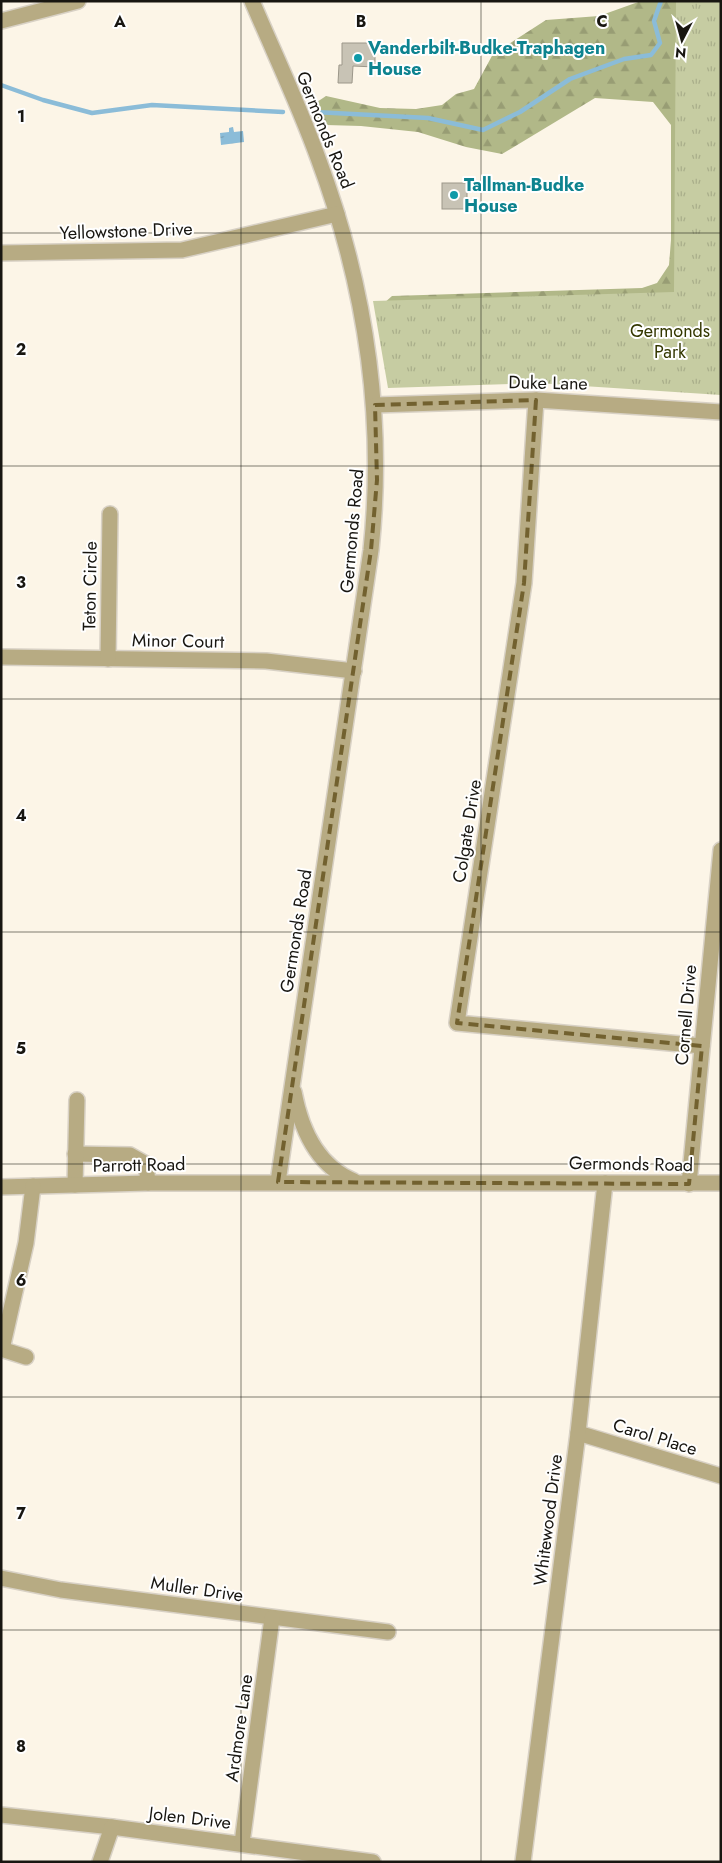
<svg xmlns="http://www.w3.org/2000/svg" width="722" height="1863" viewBox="0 0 722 1863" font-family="Jost,sans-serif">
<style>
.forest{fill:url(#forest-firs)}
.park{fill:url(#park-tufts)}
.water{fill:url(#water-ripples)}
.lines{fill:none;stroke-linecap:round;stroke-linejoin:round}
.stream{stroke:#8bbcd8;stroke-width:4.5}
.building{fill:#c8c3b5;stroke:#9c978a}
.minor-casing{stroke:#d8d1c5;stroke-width:18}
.minor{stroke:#b7ab83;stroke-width:15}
.marked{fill:none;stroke:#72612f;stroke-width:4;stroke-dasharray:10 6;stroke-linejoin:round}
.grid{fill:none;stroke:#181611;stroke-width:1;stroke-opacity:0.55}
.culture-dot{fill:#0f9aa8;stroke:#fff;stroke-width:2}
.labels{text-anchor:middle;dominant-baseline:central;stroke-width:4;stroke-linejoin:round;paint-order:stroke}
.culture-label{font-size:18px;font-weight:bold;fill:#0d838f;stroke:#fff;text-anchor:start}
.street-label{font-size:18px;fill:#181611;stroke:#fff}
.park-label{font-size:18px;fill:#343800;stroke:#fff}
.grid-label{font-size:16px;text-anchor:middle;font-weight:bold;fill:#181611;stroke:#fff;stroke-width:4;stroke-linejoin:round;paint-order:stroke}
</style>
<defs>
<pattern id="forest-firs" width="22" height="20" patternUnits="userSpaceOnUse" patternTransform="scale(1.25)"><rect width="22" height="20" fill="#b1b888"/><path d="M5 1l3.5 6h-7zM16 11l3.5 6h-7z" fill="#989d74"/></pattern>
<pattern id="park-tufts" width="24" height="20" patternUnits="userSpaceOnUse" patternTransform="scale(1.25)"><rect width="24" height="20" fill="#c6cca2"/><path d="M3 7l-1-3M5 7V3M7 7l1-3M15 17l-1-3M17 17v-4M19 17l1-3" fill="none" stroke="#a9ae8a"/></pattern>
<pattern id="water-ripples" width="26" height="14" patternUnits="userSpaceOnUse" patternTransform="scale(1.25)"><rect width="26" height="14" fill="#8bbcd8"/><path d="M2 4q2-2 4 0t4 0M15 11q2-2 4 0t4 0" fill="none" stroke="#77a1b8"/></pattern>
</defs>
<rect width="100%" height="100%" fill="#fcf5e7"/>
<polygon class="forest" points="641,1 721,1 721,385 383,304 392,296 642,288 657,283 669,265 671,240 671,125 653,102 595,98 502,154 466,147 418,132 361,126 326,125 318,118 314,104 326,96 380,108 416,109 442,105 456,94 474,89 493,54 546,20 599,16"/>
<polygon class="park" points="676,1 721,1 721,395 537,383 388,388 373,301 674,292"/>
<polygon class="water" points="233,127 234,132 243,131 244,142 221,145 220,133 229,132 229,128"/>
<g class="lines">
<g class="stream">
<polyline points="1,85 43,100 92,113 152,105 283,112"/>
<polyline points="315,112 428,118 483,130 520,112 570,79 624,59 651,55 660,43 654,21 661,1"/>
</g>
</g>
<g class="building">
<polygon points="342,43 371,43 371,51 375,51 375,67 353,66 352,83 338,83 339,65 342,65"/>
<rect x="442" y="183" width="25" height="26"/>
</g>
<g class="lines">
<defs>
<g id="minor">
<path d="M252 1C274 53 299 105 318 158 365 284 385 417 371 550L278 1182"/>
<polyline points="1,21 78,1"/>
<polyline points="1,253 182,250 337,214"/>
<polyline points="536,400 524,583 457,1023 702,1046"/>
<polyline points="375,405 536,400 721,412"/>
<polyline points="1,657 266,661 354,671"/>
<polyline points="108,659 110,514"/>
<path d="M294 1092C301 1129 317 1166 354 1181"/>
<polyline points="75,1154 130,1155 146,1164 148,1183"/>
<polyline points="689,1184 721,850"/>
<polyline points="75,1185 77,1100"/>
<polyline points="1,1187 148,1183 721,1183"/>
<polyline points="1,1349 26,1357"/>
<polyline points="2,1349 26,1243 33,1186"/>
<polyline points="578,1433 721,1476"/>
<polyline points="1,1578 61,1590 388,1632"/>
<polyline points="1,1815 112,1827 373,1862"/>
<polyline points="242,1843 272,1618"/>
<polyline points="100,1862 112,1827"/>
<polyline points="523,1862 578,1433 605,1183"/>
</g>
</defs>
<use href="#minor" class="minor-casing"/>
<use href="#minor" class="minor"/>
</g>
<path class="marked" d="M536 400 524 583 457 1023 702 1046 689 1184 278 1182 371 550 377 480 375 405Z"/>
<path class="grid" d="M241 1V1862M481 1V1862M1 233H721M1 466H721M1 699H721M1 932H721M1 1164H721M1 1397H721M1 1630H721"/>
<g class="culture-dot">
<circle cx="358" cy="58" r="5"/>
<circle cx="454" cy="195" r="5"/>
</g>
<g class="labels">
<g class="culture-label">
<text x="368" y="48">Vanderbilt-Budke-Traphagen<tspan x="368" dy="21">House</tspan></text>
<text x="464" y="185">Tallman-Budke<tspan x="464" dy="21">House</tspan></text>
</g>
<g class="street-label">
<text transform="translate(325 130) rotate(68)">Germonds Road</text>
<text transform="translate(126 231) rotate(-2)">Yellowstone Drive</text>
<text transform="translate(548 383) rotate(1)">Duke Lane</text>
<text transform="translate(352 531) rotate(-85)">Germonds Road</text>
<text transform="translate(90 586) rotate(-89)">Teton Circle</text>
<text transform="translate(178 641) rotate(1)">Minor Court</text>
<text transform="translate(467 831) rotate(-81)">Colgate Drive</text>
<text transform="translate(296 931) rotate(-81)">Germonds Road</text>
<text transform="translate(686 1015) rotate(-85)">Cornell Drive</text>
<text transform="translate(631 1164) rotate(1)">Germonds Road</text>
<text transform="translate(139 1165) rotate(-1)">Parrott Road</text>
<text transform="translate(655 1437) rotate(17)">Carol Place</text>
<text transform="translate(548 1520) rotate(-83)">Whitewood Drive</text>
<text transform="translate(197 1589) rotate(8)">Muller Drive</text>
<text transform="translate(239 1728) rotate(-82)">Ardmore Lane</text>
<text transform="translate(190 1818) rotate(7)">Jolen Drive</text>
</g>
<g class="park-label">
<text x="670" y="331">Germonds<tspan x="670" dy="21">Park</tspan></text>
</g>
</g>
<g class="grid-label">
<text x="120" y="27">A</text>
<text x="361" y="27">B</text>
<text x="602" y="27">C</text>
<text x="21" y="122">1</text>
<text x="21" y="355">2</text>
<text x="21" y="588">3</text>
<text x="21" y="821">4</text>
<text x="21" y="1054">5</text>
<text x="21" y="1286">6</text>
<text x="21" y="1519">7</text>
<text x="21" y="1752">8</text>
</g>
<rect width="722" height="1863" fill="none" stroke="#181611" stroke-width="5"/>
<g transform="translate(682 40) rotate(186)" stroke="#ffffff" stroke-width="4" paint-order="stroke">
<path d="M0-4L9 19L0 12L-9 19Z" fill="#181611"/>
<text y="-8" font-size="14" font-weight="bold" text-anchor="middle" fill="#181611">N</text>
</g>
</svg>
